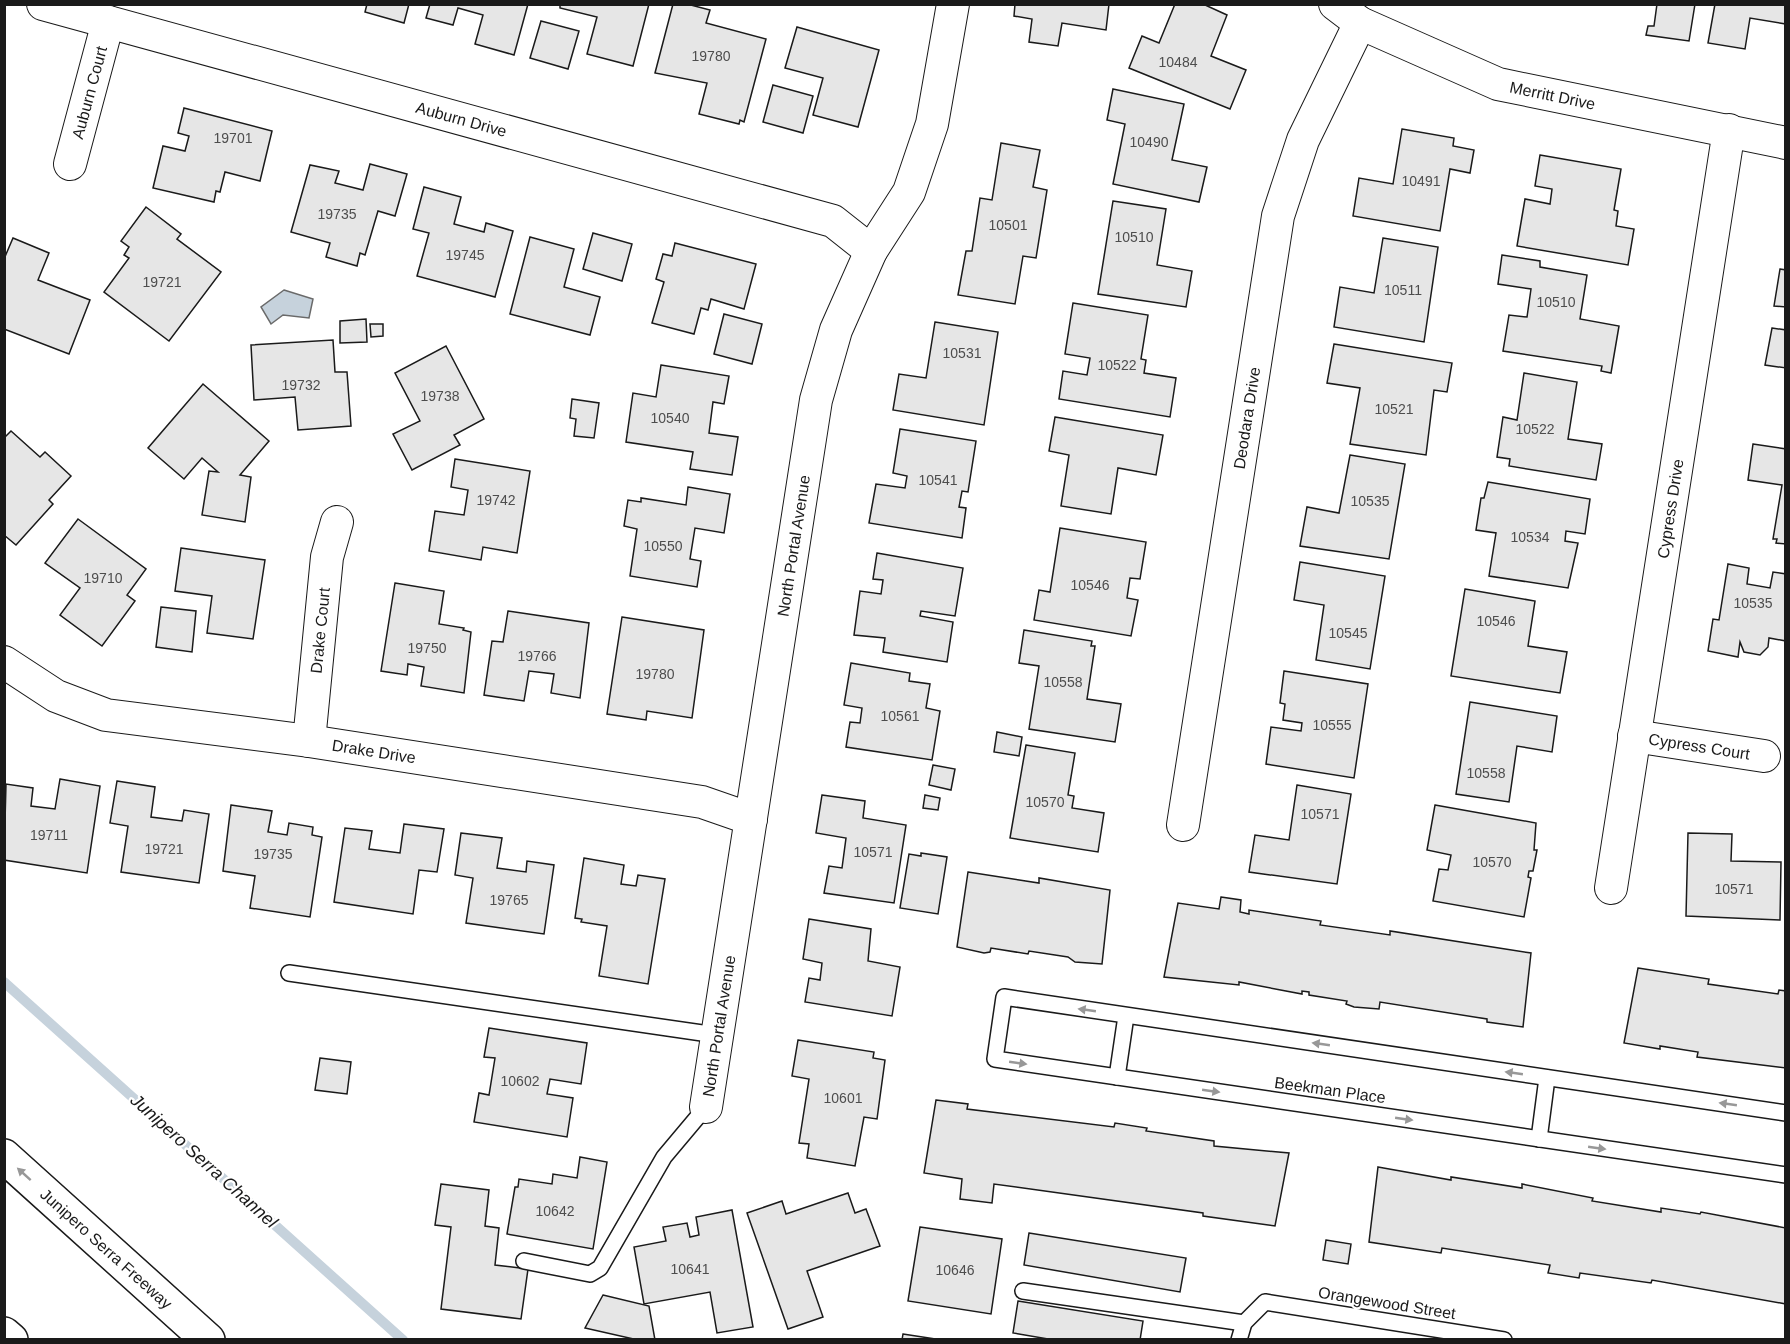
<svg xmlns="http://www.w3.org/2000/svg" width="1790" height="1344" viewBox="0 0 1790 1344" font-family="Helvetica,sans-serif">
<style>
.water{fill:#c6d2dc;stroke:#6a6a6a;stroke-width:1.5}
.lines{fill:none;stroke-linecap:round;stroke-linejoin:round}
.stream{stroke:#c6d2dc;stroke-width:10}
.building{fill:#e6e6e6;stroke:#1a1a1a;stroke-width:1.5}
.service-casing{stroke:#1a1a1a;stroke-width:18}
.minor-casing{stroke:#1a1a1a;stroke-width:34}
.motorway-casing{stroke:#1a1a1a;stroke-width:36}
.service{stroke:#fff;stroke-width:15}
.minor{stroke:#fff;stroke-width:32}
.motorway{stroke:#fff;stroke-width:33}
.oneway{fill:#989898}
.labels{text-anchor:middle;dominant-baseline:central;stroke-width:4.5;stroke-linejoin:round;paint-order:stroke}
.number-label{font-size:14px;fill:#4d4d4d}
.street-label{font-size:16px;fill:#1a1a1a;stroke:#fff}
.water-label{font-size:18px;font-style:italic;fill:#1a1a1a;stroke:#fff}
</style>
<rect width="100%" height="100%" fill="#fff"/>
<polygon class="water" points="284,290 313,299 309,318 283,315 271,324 261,307"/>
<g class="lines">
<polyline class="stream" points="4,982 403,1340"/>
</g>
<g class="building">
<polygon points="367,4 409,4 404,23 365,12"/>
<polygon points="430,4 528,4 514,55 475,44 483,15 458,8 453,25 426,18"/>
<polygon points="560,4 649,4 633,66 587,54 597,17 560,8"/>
<polygon points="673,4 687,4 710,10 706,23 766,39 744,122 740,120 739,124 699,114 707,83 655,73"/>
<polygon points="1015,4 1109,4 1106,30 1062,23 1058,46 1029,42 1032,19 1014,16"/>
<polygon points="1175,4 1203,4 1227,15 1211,56 1246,70 1230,109 1129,68 1142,36 1159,43"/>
<polygon points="1657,4 1695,4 1689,41 1646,35 1648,26 1654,26"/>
<polygon points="1715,4 1786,4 1786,24 1750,18 1745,49 1708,43"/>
<polygon points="541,21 579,31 568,69 530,58"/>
<polygon points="797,27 879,50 858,127 813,115 823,78 785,68"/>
<polygon points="773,85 813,96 803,133 763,122"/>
<polygon points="1113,89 1184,104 1172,160 1207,167 1199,202 1113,184 1125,124 1107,120"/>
<polygon points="184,108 272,131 260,181 225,172 220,192 216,191 214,202 153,188 163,146 185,151 189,136 178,133"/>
<polygon points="1402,129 1454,138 1453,146 1474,150 1470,173 1450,169 1440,231 1353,216 1359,178 1393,184"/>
<polygon points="1001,143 1040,150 1033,187 1047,190 1036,258 1023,256 1015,304 958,295 966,251 972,251 980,198 992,200"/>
<polygon points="1540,155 1621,169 1614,210 1618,211 1616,226 1634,229 1628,265 1517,246 1525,199 1550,204 1552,189 1535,186"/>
<polygon points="370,164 407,174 395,216 378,211 365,255 360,253 357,266 326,257 330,243 291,232 310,165 339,171 335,183 363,190"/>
<polygon points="424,187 461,197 454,224 484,232 486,223 513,231 495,297 417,276 429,233 413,229"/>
<polygon points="1113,201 1166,209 1157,265 1192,271 1186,307 1098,294"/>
<polygon points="146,207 181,234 177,239 221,272 169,341 104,292 129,258 124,255 129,247 121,241"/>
<polygon points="593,233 632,244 622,281 583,269"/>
<polygon points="530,237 574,249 564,287 600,297 590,335 510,314"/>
<polygon points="13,238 49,253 38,280 90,300 69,354 4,329 4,259"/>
<polygon points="1383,238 1438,247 1424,342 1334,327 1340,287 1374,293"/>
<polygon points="675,243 756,264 744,309 711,299 708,310 701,308 694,334 652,323 664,282 656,279 663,254 672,256"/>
<polygon points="1502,255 1540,261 1540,267 1587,275 1580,319 1619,326 1611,373 1601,371 1602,366 1503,351 1509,315 1527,317 1531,289 1498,284"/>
<polygon points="1780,269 1786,270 1786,307 1774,306"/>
<polygon points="1073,303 1148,315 1141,359 1146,360 1144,373 1176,378 1170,417 1059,399 1063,371 1087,375 1090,358 1065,354"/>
<polygon points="724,314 762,324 752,364 714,354"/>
<polygon points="366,319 367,342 340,343 340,321"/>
<polygon points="935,322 998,332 984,425 893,410 899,374 926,378"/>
<polygon points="370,324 383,324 383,336 371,337"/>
<polygon points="1772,328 1786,330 1786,368 1765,365"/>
<polygon points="333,340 335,372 347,372 351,426 298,430 295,397 254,400 251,345"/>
<polygon points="1334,344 1452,363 1447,392 1434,390 1426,455 1350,444 1360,388 1327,383"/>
<polygon points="446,346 484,419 454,435 460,445 412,470 393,434 420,421 395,373"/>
<polygon points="661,365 729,376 724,404 713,402 709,433 738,437 732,475 690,469 693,452 626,442 633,393 656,397"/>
<polygon points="1524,373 1577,382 1568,439 1602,444 1596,480 1509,466 1510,459 1497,457 1503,417 1517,420"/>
<polygon points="203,384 269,441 240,475 251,477 245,522 202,515 209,471 218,472 202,458 184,479 148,448"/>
<polygon points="572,399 599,403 594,438 574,436 576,419 570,418"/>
<polygon points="1055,417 1163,435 1156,475 1118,468 1111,514 1061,506 1069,455 1049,451"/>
<polygon points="900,429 976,441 968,492 962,491 959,507 966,508 962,538 869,523 876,484 905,488 907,476 893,473"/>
<polygon points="11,431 40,457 45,452 71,476 49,500 53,504 16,545 4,535 4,438"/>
<polygon points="1753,444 1786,449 1786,544 1776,543 1777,539 1773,539 1782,485 1748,480"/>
<polygon points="1350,455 1405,464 1389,559 1300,546 1307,507 1339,513"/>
<polygon points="455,459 530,471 517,553 483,547 481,560 429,551 435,511 464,515 468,490 451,487"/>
<polygon points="1488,482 1590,499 1585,534 1566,531 1565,541 1578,543 1568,588 1489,576 1496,533 1476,530 1481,498 1484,498"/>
<polygon points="688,487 730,494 724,533 695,528 690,559 701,561 697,587 630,576 637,529 624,526 628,500 641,502 641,498 686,505"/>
<polygon points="78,519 146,569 127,595 135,601 102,646 60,615 80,588 45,563"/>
<polygon points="1060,528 1146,542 1140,579 1130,578 1127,598 1138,600 1131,636 1034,620 1039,590 1050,592"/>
<polygon points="181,548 265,560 253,639 207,633 212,596 175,591"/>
<polygon points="877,553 963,568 955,616 921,611 920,616 953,622 947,662 883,652 885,638 854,635 860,591 881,594 883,580 873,579"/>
<polygon points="1300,562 1385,576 1370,669 1316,660 1324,605 1294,600"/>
<polygon points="1728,564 1749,568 1747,584 1770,588 1773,572 1786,574 1786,641 1769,638 1768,647 1760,655 1744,652 1740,642 1738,657 1708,651 1713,619 1719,620"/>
<polygon points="395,583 444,591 439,624 464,628 463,630 471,632 464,693 421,686 424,667 408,664 407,675 381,671"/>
<polygon points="1465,589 1535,601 1528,646 1567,652 1560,693 1451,676"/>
<polygon points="161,607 196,611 192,652 156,647"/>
<polygon points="508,611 589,623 580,698 551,693 554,674 529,671 524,701 484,695 492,641 503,642"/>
<polygon points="622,617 704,630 692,718 647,711 646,720 607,714"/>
<polygon points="1024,630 1092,641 1091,646 1095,646 1087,699 1121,704 1115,742 1029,729 1039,666 1019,663"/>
<polygon points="851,663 910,673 909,681 930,684 926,708 940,711 932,760 846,747 850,722 860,723 862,708 844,705"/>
<polygon points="1284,671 1368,684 1354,778 1266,764 1271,727 1301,731 1302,723 1283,720 1285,704 1280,703"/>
<polygon points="1470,702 1557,716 1552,752 1517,746 1509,802 1456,794"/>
<polygon points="997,732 1022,737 1019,756 994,752"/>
<polygon points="1026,745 1075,753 1068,795 1074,796 1072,808 1104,813 1098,852 1010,838"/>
<polygon points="933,765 955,769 951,790 929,785"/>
<polygon points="60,779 100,786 87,873 4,860 6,784 33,788 31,806 55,809"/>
<polygon points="117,781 155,787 151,817 182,821 184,810 209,814 199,883 121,872 128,826 110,823"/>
<polygon points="1297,785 1351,794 1337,884 1249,872 1255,835 1289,840"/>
<polygon points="822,795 865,801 863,818 906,825 894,903 824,893 829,866 842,868 846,838 816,833"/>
<polygon points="925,795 940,798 938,810 923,808"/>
<polygon points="231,805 272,811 268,832 287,835 289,823 313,827 312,835 322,837 310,917 250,908 255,876 223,871"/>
<polygon points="1435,805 1536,823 1534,850 1537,850 1533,871 1529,871 1528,877 1531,878 1524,917 1433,901 1439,869 1448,870 1451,855 1427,850"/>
<polygon points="404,824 444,829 437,872 419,870 413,914 334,902 345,828 372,831 369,849 400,853"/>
<polygon points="461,833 502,838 497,868 526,872 527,861 554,865 544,934 466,923 473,878 455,875"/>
<polygon points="1688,833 1732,834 1731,861 1781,862 1780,920 1686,916"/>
<polygon points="921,853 947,857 938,914 900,908 909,854 921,856"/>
<polygon points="584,858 624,865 621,884 636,886 638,875 665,879 648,984 599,976 607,926 581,922 582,919 575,918"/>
<polygon points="968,872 1039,883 1039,878 1110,890 1102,964 1075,962 1068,957 1029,951 1028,954 991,948 990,952 984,953 957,947"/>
<polygon points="1221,897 1241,900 1240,912 1249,914 1249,910 1321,921 1320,925 1390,935 1390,931 1531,953 1523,1027 1487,1022 1487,1019 1380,1002 1379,1009 1354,1007 1346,1004 1347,1001 1309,995 1309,992 1302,991 1302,994 1239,982 1239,985 1164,977 1178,903 1219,909"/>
<polygon points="809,919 871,929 868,961 900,967 892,1016 805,1002 809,978 820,980 822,963 803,959"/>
<polygon points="1638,968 1709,979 1708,984 1778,994 1779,990 1786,991 1786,1068 1697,1057 1698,1052 1660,1046 1660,1049 1624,1043"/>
<polygon points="489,1028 587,1043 581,1084 550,1079 547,1094 573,1098 567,1137 474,1122 479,1093 489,1095 495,1058 484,1057"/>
<polygon points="798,1040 874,1052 873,1058 885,1060 877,1119 864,1117 855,1166 807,1158 809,1144 799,1143 809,1079 792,1076"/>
<polygon points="320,1058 351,1062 347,1094 315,1090"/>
<polygon points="936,1100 968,1104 967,1109 1114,1127 1115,1123 1147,1128 1146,1131 1214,1141 1214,1146 1289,1153 1275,1226 1203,1216 1203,1213 994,1184 992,1203 960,1199 962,1179 924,1173"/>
<polygon points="580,1157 607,1162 593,1249 507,1234 515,1187 518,1187 519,1179 552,1184 553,1174 577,1178"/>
<polygon points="1378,1167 1451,1180 1451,1177 1522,1188 1522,1184 1593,1198 1592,1201 1661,1212 1661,1208 1700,1214 1701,1212 1786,1228 1786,1304 1652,1280 1651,1283 1580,1273 1579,1278 1548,1273 1550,1265 1442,1248 1441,1253 1369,1242"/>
<polygon points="441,1184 489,1190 485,1226 499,1228 495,1265 528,1269 521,1319 441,1309 451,1227 435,1225"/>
<polygon points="848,1193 855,1213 866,1209 880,1246 807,1271 823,1317 788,1329 747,1213 782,1201 786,1214"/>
<polygon points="732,1210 753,1327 717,1333 710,1292 644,1304 634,1247 666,1241 663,1227 687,1223 690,1237 699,1235 696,1217"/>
<polygon points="920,1227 1002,1239 991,1314 908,1301"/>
<polygon points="1029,1233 1186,1258 1180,1292 1024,1265"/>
<polygon points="1326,1240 1351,1244 1348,1264 1323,1260"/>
<polygon points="603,1295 649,1306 655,1340 638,1340 585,1328"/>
<polygon points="1018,1301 1143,1321 1140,1340 1054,1340 1013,1333"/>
<polygon points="903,1334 942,1340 902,1340"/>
</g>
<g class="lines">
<defs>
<g id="service">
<polyline points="289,973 716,1035"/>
<polyline points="1117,1077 1126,1016"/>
<polyline points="1786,1113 1004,997 995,1059 1786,1175"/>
<polyline points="1539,1139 1547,1078"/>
<polyline points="524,1261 590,1274 600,1268 664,1157 706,1107"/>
<polyline points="1023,1291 1244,1323"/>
<polyline points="1239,1340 1244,1323 1265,1302 1504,1340"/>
</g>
<g id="minor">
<path id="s1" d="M43 4 833 221 871 251"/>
<path id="s2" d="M1335 4 1360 23 1498 84 1786 143"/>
<path id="s3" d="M70 164 108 22"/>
<path id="s4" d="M4 662 56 696 106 715 309 741 702 802 751 819"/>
<path id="s5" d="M1634 736 1764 756"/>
<path id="s6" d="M309 741 327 557 337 522"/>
<path id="s7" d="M1183 825 1278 216 1303 140 1360 23"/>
<path id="s8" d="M1611 888 1729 130"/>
<path id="s9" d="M706 1107 816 400 836 330 871 251 909 192 932 124 953 4"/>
</g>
<g id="motorway">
<path id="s10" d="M4 1156 208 1340"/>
<polyline points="4,1334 11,1340"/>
</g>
</defs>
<use href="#service" class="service-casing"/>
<use href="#minor" class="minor-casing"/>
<use href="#motorway" class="motorway-casing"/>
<use href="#service" class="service"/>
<use href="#minor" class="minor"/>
<use href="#motorway" class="motorway"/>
</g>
<defs><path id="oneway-solid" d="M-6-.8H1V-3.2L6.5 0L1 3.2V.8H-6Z" transform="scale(1.5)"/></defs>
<g class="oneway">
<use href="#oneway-solid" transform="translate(1087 1010) rotate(-172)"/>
<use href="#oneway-solid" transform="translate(1321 1044) rotate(-172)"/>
<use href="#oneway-solid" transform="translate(1018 1063) rotate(8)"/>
<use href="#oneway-solid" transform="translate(1514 1073) rotate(-172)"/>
<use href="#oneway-solid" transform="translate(1211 1091) rotate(8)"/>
<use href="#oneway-solid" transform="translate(1728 1104) rotate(-172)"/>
<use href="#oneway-solid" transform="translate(1404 1119) rotate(8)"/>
<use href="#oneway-solid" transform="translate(1597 1148) rotate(8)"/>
<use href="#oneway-solid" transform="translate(24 1174) rotate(-138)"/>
</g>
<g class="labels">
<g class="number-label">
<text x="711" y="56">19780</text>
<text x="1178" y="62">10484</text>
<text x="233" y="138">19701</text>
<text x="1149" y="142">10490</text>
<text x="1421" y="181">10491</text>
<text x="337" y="214">19735</text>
<text x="1008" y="225">10501</text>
<text x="1134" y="237">10510</text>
<text x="465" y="255">19745</text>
<text x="162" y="282">19721</text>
<text x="1403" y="290">10511</text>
<text x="1556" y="302">10510</text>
<text x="962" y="353">10531</text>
<text x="1117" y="365">10522</text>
<text x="301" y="385">19732</text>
<text x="440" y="396">19738</text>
<text x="1394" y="409">10521</text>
<text x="670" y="418">10540</text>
<text x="1535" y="429">10522</text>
<text x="938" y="480">10541</text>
<text x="496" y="500">19742</text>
<text x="1370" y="501">10535</text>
<text x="1530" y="537">10534</text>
<text x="663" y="546">10550</text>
<text x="103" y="578">19710</text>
<text x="1090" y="585">10546</text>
<text x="1753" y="603">10535</text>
<text x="1496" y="621">10546</text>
<text x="1348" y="633">10545</text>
<text x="427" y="648">19750</text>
<text x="537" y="656">19766</text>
<text x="655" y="674">19780</text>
<text x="1063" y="682">10558</text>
<text x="900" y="716">10561</text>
<text x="1332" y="725">10555</text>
<text x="1486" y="773">10558</text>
<text x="1045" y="802">10570</text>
<text x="1320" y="814">10571</text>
<text x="49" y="835">19711</text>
<text x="164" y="849">19721</text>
<text x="873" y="852">10571</text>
<text x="273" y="854">19735</text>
<text x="1492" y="862">10570</text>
<text x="1734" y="889">10571</text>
<text x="509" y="900">19765</text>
<text x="520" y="1081">10602</text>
<text x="843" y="1098">10601</text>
<text x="555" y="1211">10642</text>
<text x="690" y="1269">10641</text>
<text x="955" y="1270">10646</text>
</g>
<g class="street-label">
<text stroke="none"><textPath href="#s3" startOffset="74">Auburn Court</textPath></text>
<text stroke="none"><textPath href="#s2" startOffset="238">Merritt Drive</textPath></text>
<text stroke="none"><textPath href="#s1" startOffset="434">Auburn Drive</textPath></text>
<text stroke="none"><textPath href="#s7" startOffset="412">Deodara Drive</textPath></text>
<text stroke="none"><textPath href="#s8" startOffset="384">Cypress Drive</textPath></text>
<text stroke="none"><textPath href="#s9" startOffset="568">North Portal Avenue</textPath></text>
<text stroke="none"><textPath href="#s6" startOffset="111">Drake Court</textPath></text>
<text stroke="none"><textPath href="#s5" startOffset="66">Cypress Court</textPath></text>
<text stroke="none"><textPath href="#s4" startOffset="386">Drake Drive</textPath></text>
<text stroke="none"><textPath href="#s9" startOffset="82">North Portal Avenue</textPath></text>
<text transform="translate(1330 1090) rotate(8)">Beekman Place</text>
<text stroke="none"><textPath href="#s10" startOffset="138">Junipero Serra Freeway</textPath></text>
<text transform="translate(1387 1303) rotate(9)">Orangewood Street</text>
</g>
<g class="water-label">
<text transform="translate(204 1161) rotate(42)">Junipero Serra Channel</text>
</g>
</g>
<rect width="1790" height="1344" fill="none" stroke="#1a1a1a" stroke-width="12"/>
</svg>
